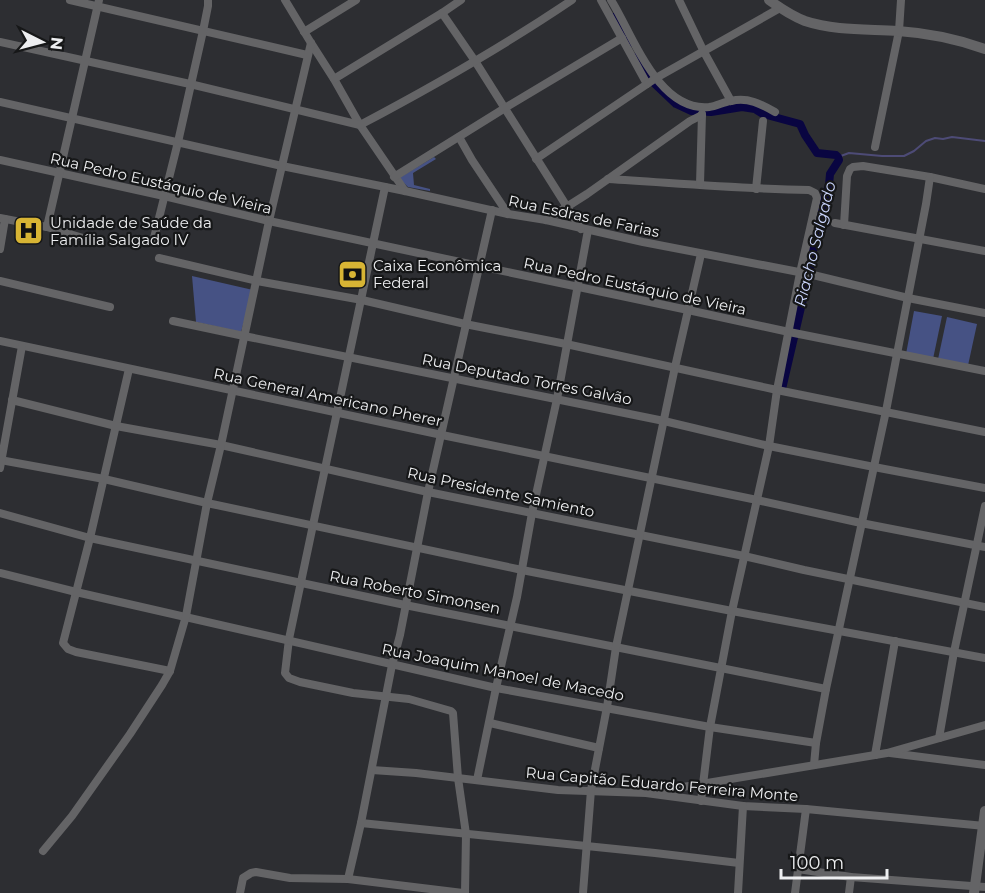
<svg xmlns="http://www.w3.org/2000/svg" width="985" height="893" viewBox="0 0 985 893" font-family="Montserrat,sans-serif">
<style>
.green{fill:#465284}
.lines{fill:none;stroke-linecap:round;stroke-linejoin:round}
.stream{stroke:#4d4b76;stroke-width:2}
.canal{stroke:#090541;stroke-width:8}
.minor{stroke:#646466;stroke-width:8}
.tertiary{stroke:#646466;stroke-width:10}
.labels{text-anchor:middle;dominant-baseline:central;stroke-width:4.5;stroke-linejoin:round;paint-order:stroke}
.street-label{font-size:15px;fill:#edeef0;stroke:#161718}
.poi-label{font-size:15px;fill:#edeef0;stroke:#161718;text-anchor:start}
.water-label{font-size:16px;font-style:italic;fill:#cad5fc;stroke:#161718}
</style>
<rect width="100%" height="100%" fill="#2d2e32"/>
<g class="green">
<polygon points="434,157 436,159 413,173 414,185 430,189 430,191 408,187 399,178"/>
<polygon points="192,276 253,290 241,332 196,322"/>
<polygon points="914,311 942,316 933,359 906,354"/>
<polygon points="947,317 977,324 967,370 937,364"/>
</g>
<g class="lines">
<polyline class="stream" points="838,157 849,153 882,156 904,156 914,151 926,141 935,138 943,139 952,137 985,141"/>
<g class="canal">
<polyline points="614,17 630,43"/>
<polyline points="637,56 655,84 676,104 691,111 711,112 742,107 755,109 763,114 800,124 805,135 817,153 836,155 838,157 839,160 830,174 829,185 816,226 812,260 782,389"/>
</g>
<g class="minor">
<polyline points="70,0 307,55"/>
<polyline points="285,0 311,43 334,79 360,125 405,191"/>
<polyline points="601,0 647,84"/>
<path d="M611 0C633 35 658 112 709 107 717 106 723 102 731 101 748 97 761 104 775 112"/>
<polyline points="679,0 704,52 731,101"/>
<polyline points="442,13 475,61 581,229"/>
<polyline points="304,32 356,0"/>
<path d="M0 42 190 84 360 125C432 87 504 46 572 0"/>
<polyline points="334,79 442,13 461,0"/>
<polyline points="0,102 282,166 405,191 508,214 546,220 643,242 809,274 908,298 985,313"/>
<polyline points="459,137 472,160 508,214"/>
<polyline points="875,147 899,31 901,0"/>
<polyline points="536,159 656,78 780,8"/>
<polyline points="0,160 164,196 269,221 479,266 688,310 789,332 985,371"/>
<polyline points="394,177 505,108 622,38"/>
<path d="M608 179C675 183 742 189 809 190L815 193 817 198 800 273 777 390 769 446 732 611 710 727 701 801"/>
<polyline points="700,184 702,114"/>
<polyline points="385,187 313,525 289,639 285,673 289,678 300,682 353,693 409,699 451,711 453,713 458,778 466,834 465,893"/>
<polyline points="756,189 763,121"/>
<polyline points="0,218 47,227 83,238"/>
<polyline points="546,220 587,194 690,121 702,115"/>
<polyline points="835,223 985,251"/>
<polyline points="844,225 847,176 850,169 853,167 863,166 930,177 985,189"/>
<polyline points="47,227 99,0"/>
<polyline points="153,242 178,142 203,31 208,6 208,0"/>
<polyline points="0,249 5,219"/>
<polyline points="159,258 257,281 362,300 465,324 566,344 777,390 985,432"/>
<polyline points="0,281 110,307"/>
<polyline points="173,321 244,336 664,421 769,446 874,467 985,488"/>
<polyline points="0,341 442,435 757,500 861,523 985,547"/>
<polyline points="129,369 90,538 63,643 68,649 76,652 170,671"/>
<polyline points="12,400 116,426 221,445 428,492 744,556 804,570 985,607"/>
<polyline points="0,460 104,479 207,503 522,570 732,611 985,658"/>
<polyline points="0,468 22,346"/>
<polyline points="0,513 90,538 405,605 826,689"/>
<polyline points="0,573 76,592 496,688 710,727 816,743"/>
<polyline points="490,723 599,748"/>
<polyline points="939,738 954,652 985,506"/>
<polyline points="890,753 985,765"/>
<polyline points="875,755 895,641"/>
<polyline points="814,765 816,743 826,689 886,411 926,204 930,177"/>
<polyline points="372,770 416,773 558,790 646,793 743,806 806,809 985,826"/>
<polyline points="477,780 496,688 517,597 532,513 557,399 588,230"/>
<polyline points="653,792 887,753 985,725"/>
<polyline points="361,823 655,853 739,863"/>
<polyline points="43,851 72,816 130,734 162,685 170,671 186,616 207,503 221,445 269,221 311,43"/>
<polyline points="798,869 851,877 985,887"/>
<polyline points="348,879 361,823 392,665 400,635 428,492 492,210"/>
<polyline points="240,893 243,878 251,873 256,872 290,878 348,879 463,893"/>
<polyline points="583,893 591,790 607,707 616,647 675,367 701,254"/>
<polyline points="738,893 743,806"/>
<polyline points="795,893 806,809"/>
<polyline points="849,893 851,877"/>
</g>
<g class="tertiary">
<path d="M769 0C780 8 792 16 805 21 835 31 868 29 898 31 928 33 957 39 985 49"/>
<polyline points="974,893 985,811"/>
</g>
</g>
<defs>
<symbol id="hospital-square" viewBox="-11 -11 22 22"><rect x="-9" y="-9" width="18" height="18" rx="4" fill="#d7b434" stroke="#161718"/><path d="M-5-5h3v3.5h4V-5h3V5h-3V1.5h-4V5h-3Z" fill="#111"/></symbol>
<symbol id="bank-square" viewBox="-11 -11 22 22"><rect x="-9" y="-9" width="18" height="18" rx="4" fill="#d7b434" stroke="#161718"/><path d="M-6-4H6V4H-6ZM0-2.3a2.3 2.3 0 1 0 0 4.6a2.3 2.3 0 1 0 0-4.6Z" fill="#111"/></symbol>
</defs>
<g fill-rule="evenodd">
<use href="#hospital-square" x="12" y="214" width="33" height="33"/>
<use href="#bank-square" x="336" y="258" width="33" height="33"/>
</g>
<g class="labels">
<g class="street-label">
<text transform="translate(161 183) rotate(13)">Rua Pedro Eustáquio de Vieira</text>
<text transform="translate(584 216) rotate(12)">Rua Esdras de Farias</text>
<text transform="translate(635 286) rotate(12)">Rua Pedro Eustáquio de Vieira</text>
<text transform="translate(527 379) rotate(11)">Rua Deputado Torres Galvão</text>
<text transform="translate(328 397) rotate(12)">Rua General Americano Pherer</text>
<text transform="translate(501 492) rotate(12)">Rua Presidente Samiento</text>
<text transform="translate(415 592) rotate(11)">Rua Roberto Simonsen</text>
<text transform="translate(503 672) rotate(11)">Rua Joaquim Manoel de Macedo</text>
<text transform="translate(662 784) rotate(5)">Rua Capitão Eduardo Ferreira Monte</text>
</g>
<g class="poi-label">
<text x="50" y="222">Unidade de Saúde da<tspan x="50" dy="17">Família Salgado IV</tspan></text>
<text x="373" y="265">Caixa Econômica<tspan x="373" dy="17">Federal</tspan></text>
</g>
<g class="water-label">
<text transform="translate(815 244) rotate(-76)">Riacho Salgado</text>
</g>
</g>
<g transform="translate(42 42) rotate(96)" stroke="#161718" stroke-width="4.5" paint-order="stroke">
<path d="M0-4.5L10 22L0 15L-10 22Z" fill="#edeef0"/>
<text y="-9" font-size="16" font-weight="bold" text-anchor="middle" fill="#edeef0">N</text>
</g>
<path d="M781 869v9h106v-9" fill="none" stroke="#edeef0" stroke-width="3"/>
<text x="790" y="869" font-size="18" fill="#edeef0" stroke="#161718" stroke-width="4.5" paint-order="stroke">100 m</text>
</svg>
